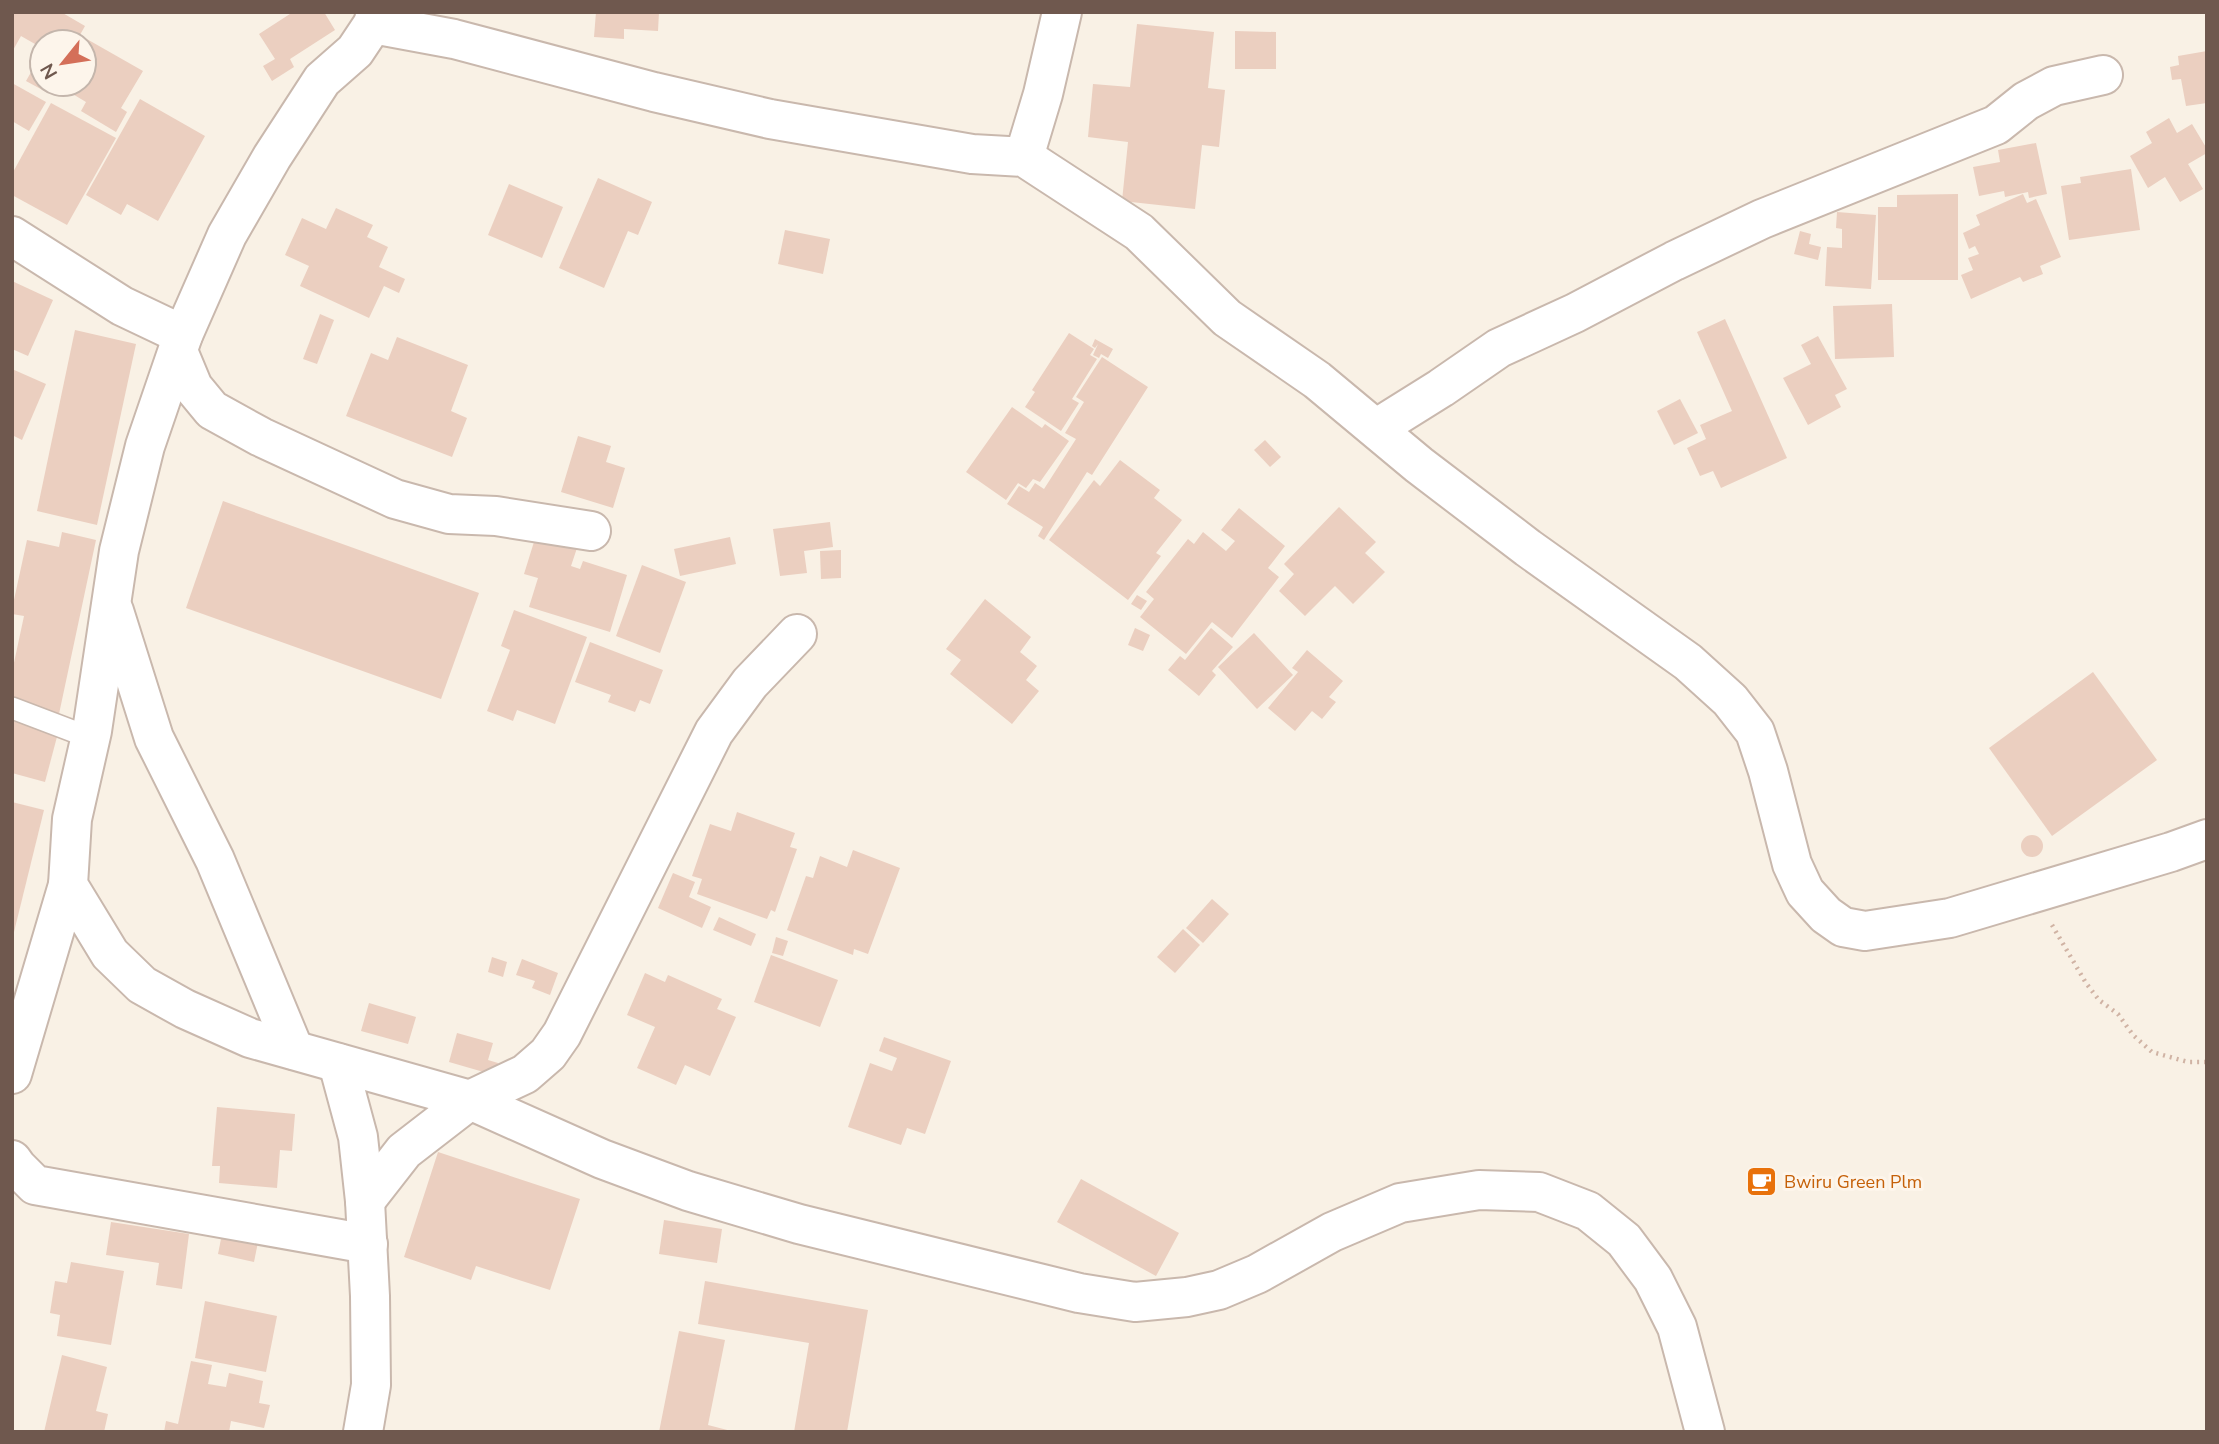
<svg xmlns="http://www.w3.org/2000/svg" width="2219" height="1444" viewBox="0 0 2219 1444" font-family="'Nunito Sans',sans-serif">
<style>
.building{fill:#ebcfc0}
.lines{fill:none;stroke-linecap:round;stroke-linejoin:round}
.service-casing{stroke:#c9b8ad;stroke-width:24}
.minor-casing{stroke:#c9b8ad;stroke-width:42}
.path{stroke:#d0b3a4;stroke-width:4.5;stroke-dasharray:2 5;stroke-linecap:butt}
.service{stroke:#fff;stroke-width:21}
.minor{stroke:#fff;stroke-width:38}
.labels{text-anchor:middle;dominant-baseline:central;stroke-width:6;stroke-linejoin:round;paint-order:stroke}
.food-label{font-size:18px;fill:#c56008;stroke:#fdf5eb;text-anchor:start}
</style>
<rect width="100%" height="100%" fill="#f9f1e5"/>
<g class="building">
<polygon points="12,12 61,12 85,26 76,42 42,42 42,48 21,36 12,52"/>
<polygon points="293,12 324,12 335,30 290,59 294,67 272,81 263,66 275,59 259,34"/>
<polygon points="596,12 659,12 658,31 624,29 624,39 594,37"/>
<polygon points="1137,24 1214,32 1208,88 1225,90 1219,147 1202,145 1195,209 1122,201 1128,142 1088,137 1093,84 1130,87"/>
<polygon points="1235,31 1276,32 1276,69 1235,69"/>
<polygon points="85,38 143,71 121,108 127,112 116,132 81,111 86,102 71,93 74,88 66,84 84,84 83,42"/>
<polygon points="2207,51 2207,103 2186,106 2181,79 2172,80 2170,67 2179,65 2178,56"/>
<polygon points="42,53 42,84 53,84 48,93 26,81"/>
<polygon points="12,83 46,102 29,131 12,121"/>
<polygon points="140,99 205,136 158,221 127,204 121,215 86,195"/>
<polygon points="51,103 116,138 67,225 12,195 12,174"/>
<polygon points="2169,118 2177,133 2192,124 2207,149 2207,153 2188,164 2203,189 2180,202 2165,177 2148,188 2130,156 2152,143 2146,132"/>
<polygon points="2036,143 2047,194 2029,198 2028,192 2005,197 2004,191 1979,196 1973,167 2000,162 1998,150"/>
<polygon points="2131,169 2140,230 2069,240 2061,186 2081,183 2080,177"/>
<polygon points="598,178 652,202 638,235 628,231 604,288 559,268"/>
<polygon points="509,184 563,207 542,258 488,235"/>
<polygon points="1958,194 1958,280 1878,280 1878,207 1897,207 1897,195"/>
<polygon points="2023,194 2027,203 2036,199 2061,257 2040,266 2043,274 2023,282 2020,277 1971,299 1961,275 1973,270 1968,258 1979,254 1975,246 1969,249 1963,233 1980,225 1976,215"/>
<polygon points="336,208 373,225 367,237 388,247 379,267 405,279 399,293 384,286 369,318 300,286 309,266 285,255 302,218 326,229"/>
<polygon points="1837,212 1876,215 1871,289 1825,286 1827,247 1842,248 1842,229 1836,228"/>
<polygon points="785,230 830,239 823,274 778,264"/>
<polygon points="1800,231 1811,234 1809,244 1821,247 1818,260 1794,254"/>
<polygon points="12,281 53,300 28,356 12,349"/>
<polygon points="1892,304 1894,357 1835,359 1833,306"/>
<polygon points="320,314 334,320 317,364 303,359"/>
<polygon points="1725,319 1787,458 1721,488 1713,471 1700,476 1687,448 1706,439 1700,425 1732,411 1697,332"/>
<polygon points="75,330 136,344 97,525 37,511"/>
<polygon points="1069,333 1094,349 1090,355 1097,359 1072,399 1079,403 1061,431 1025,407 1035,392 1032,390"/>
<polygon points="1818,336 1847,389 1835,395 1841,407 1808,425 1783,378 1811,364 1801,345"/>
<polygon points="397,337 468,365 451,411 467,418 452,457 346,416 371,353 388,360"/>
<polygon points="1095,339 1113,349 1108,358 1101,354 1099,358 1093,355 1098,344 1095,348 1092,346"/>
<polygon points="1102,357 1148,387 1092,475 1087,472 1044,540 1038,536 1043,527 1007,504 1019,486 1029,492 1035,483 1044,489 1076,439 1065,433 1084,402 1076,397"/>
<polygon points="12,369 46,384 22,440 12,435"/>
<polygon points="1680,399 1698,433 1674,445 1657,411"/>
<polygon points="1012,407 1042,428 1045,424 1069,441 1040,482 1033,479 1026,488 1018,483 1006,500 966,472"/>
<polygon points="578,436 611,446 606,462 625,468 613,508 561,492"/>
<polygon points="1265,440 1281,457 1270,467 1254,450"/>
<polygon points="1120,460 1160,490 1154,498 1182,520 1156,553 1161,556 1128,600 1049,540 1094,480 1100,486"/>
<polygon points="223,501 479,593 441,699 186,608"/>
<polygon points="1339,507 1376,542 1365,553 1385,572 1353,604 1335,586 1305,616 1279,591 1294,574 1284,564"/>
<polygon points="1239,508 1285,546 1268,568 1279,577 1232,638 1212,622 1186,654 1140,617 1154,599 1146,592 1188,539 1194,544 1203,532 1226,551 1235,541 1221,530"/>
<polygon points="830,522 833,547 804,551 807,573 780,576 773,529"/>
<polygon points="538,529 579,542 571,566 580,569 583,561 627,575 610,632 529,607 538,578 524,574"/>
<polygon points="62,532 96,540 59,714 12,704 12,672 24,616 12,614 12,609 27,540 59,547"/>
<polygon points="730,537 736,564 680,576 674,549"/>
<polygon points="841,550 841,578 821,579 820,551"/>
<polygon points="642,565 686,582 660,653 616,636"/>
<polygon points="1137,595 1147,601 1141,610 1131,604"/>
<polygon points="985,599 1031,637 1020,652 1037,666 1026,680 1039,691 1012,724 950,674 961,660 946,649"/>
<polygon points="514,610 587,637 555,724 517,710 513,721 487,711 510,650 501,646"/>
<polygon points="1135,628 1150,635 1143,651 1128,645"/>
<polygon points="1211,628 1233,647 1212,671 1216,675 1199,696 1168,670 1180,656 1185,660"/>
<polygon points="1254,633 1293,675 1257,709 1218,667"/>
<polygon points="590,642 663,670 650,704 640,700 635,712 608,702 611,695 575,682"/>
<polygon points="1307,650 1343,681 1329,697 1336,702 1322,719 1312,711 1295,731 1268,708 1298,672 1292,668"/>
<polygon points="2093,672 2157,760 2052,836 1989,748"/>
<polygon points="12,721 58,733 45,782 12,773"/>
<polygon points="12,802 44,810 13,936 12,936"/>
<polygon points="737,812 795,833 790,847 797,849 775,912 771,910 767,919 697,894 702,879 692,876 710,824 731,831"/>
<circle cx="2032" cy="846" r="11"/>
<polygon points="853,850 900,868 868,954 854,949 853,955 787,930 806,876 813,878 820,856 847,867"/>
<polygon points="673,873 695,882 689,897 711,907 702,928 658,908"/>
<polygon points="1212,899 1229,914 1203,943 1186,928"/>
<polygon points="719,917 756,934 751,946 713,930"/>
<polygon points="1183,929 1200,945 1175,973 1157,957"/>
<polygon points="776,937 788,941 783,956 772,953"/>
<polygon points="771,955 838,980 820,1027 754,1002"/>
<polygon points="492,957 507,962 503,977 488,972"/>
<polygon points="522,959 558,973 550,995 532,988 535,981 516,975"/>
<polygon points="645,973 665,982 668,975 722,999 717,1009 736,1017 710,1076 685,1065 676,1085 637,1068 655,1027 627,1015"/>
<polygon points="369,1003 416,1017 408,1044 361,1031"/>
<polygon points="457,1033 493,1043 488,1060 498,1063 494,1075 449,1062"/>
<polygon points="884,1037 951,1061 925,1134 907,1128 901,1145 848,1127 870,1063 892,1071 897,1058 879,1051"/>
<polygon points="217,1107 295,1114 292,1151 280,1150 277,1188 219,1183 220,1166 212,1166"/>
<polygon points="438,1152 580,1199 550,1290 476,1266 471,1280 404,1257"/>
<polygon points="1081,1179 1179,1233 1156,1276 1057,1222"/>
<polygon points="664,1220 722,1229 717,1263 659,1254"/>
<polygon points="111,1222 189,1234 182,1289 156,1285 159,1263 106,1255"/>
<polygon points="223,1229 259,1237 254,1262 218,1254"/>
<polygon points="71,1262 124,1271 111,1345 57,1336 60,1315 50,1313 55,1281 67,1283"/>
<polygon points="705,1281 868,1310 847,1432 794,1432 809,1343 698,1324"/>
<polygon points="205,1301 277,1316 266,1372 195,1358"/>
<polygon points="679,1331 725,1340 708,1425 735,1432 659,1432"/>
<polygon points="62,1355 107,1367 96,1411 108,1414 104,1432 44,1432"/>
<polygon points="191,1361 212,1365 208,1384 226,1387 229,1373 263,1381 259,1403 270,1405 264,1428 231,1421 229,1432 164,1432 166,1421 178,1424"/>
</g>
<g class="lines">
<defs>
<polyline id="service" points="12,708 91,738"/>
<g id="minor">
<polyline points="376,12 373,24 355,51 322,80 272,157 227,235 183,335 145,446 119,551 92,731 72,819 68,885 110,954 142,985 185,1009 250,1038 470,1100 602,1159 688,1191 799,1224 1079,1293 1135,1302 1187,1297 1219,1290 1257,1274 1332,1232 1400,1203 1479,1190 1539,1192 1588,1211 1624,1240 1653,1279 1677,1327 1705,1432"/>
<polyline points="373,24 454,39 654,92 770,119 972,154 1024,157 1139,232 1227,318 1317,380 1419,465 1528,548 1688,662 1730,700 1755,732 1768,771 1792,864 1805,892 1826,915 1843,927 1865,931 1950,918 2171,852 2207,839"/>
<polyline points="1024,157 1043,94 1062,12"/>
<polyline points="12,236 122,306 183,335"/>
<polyline points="178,351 193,387 212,410 261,437 395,499 449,514 496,516 591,531"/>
<polyline points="1377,428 1441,388 1499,348 1575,313 1674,261 1762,219 1996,125 2026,101 2054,86 2103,75"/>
<polyline points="114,611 154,738 215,860 294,1050"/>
<polyline points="338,1063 358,1137 365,1201 370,1296 371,1385 363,1432"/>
<polyline points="12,1074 68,885"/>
<polyline points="12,1160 17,1167 35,1185 368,1244"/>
<polyline points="365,1201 404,1151 470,1100 525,1074 548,1054 562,1034 714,732 750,683 797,634"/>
</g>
</defs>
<use href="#service" class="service-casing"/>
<use href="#minor" class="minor-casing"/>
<polyline class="path" points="2052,925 2086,983 2099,1000 2118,1014 2133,1035 2152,1052 2188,1062 2207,1062"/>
<use href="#service" class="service"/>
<use href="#minor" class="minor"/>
</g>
<defs>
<symbol id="cafe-square" viewBox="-11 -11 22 22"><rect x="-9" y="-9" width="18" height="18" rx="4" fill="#e8710a" stroke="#fdf5eb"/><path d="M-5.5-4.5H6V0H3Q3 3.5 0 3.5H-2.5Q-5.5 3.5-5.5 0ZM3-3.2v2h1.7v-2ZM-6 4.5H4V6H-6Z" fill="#fff"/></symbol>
</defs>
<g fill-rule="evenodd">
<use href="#cafe-square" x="1744" y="1164" width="35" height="35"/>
</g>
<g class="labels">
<g class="food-label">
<text x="1784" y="1182">Bwiru Green Plm</text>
</g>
</g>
<rect width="2219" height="1444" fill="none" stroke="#6f584e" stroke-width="28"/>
<g transform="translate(63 63) rotate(240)"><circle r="33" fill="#fdf5eb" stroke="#c4b6ac" stroke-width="2"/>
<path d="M0-5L12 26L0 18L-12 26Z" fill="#d46f59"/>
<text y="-10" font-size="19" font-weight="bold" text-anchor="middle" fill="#6f584e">N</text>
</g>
</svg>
